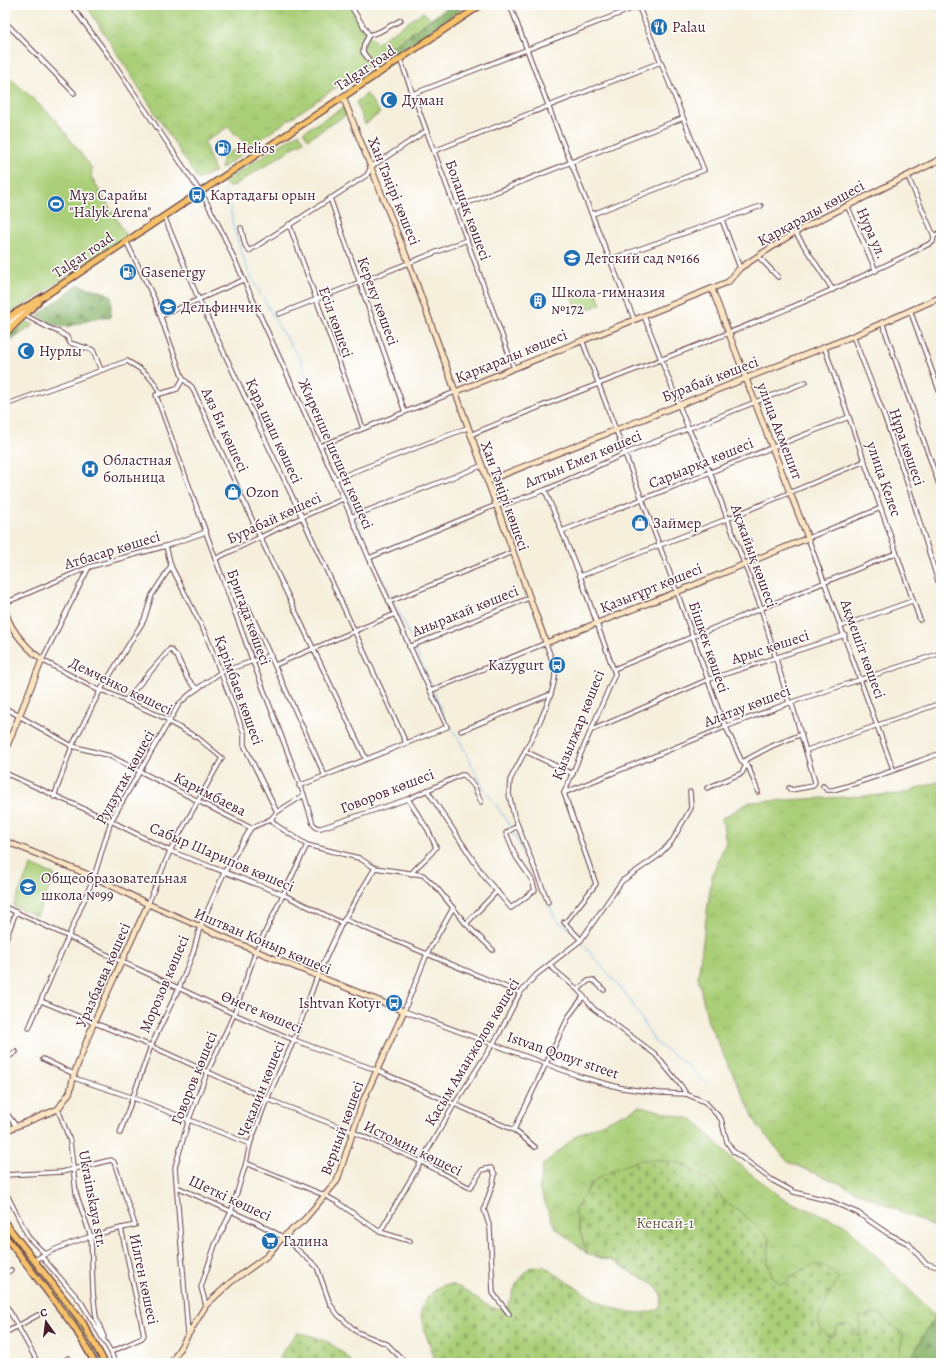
<svg xmlns="http://www.w3.org/2000/svg" width="946" height="1368" viewBox="0 0 946 1368" font-family="Alegreya,serif">
<style>
.grass{fill:url(#grass-tufts);stroke:#7a7752}
.forest{fill:url(#forest-firs);stroke:#68684a}
.cemetery{fill:url(#cemetery-stones);stroke:#7a7752}
.pitch{fill:#aacf78;stroke:#7a7752}
.lines{fill:none;stroke-linecap:round;stroke-linejoin:round}
.stream{stroke:#79b6ec;stroke-width:1}
.street-casing{stroke:#643e46;stroke-width:5.5}
.secondary-casing{stroke:#643e46;stroke-width:7}
.primary-casing{stroke:#643e46;stroke-width:8}
.street{stroke:#fff;stroke-width:3.5}
.secondary{stroke:#fbe6c4;stroke-width:5}
.primary{stroke:#f5c16b;stroke-width:5.5}
.labels{text-anchor:middle;dominant-baseline:central;stroke-width:3;stroke-linejoin:round;paint-order:stroke}
.poi-label{font-size:15px;fill:#4a1f2b;stroke:#fff;text-anchor:start}
.street-label{font-size:15px;fill:#4a1f2b;stroke:#fff}
.park-label{font-size:15px;fill:#675442;stroke:#fff}
</style>
<defs>
<pattern id="grass-tufts" width="24" height="20" patternUnits="userSpaceOnUse"><rect width="24" height="20" fill="#aacf78"/><path d="M3 7l-1-3M5 7V3M7 7l1-3M15 17l-1-3M17 17v-4M19 17l1-3" fill="none" stroke="#94b168"/></pattern>
<pattern id="forest-firs" width="22" height="20" patternUnits="userSpaceOnUse"><rect width="22" height="20" fill="#87b268"/><path d="M5 1l3.5 6h-7zM16 11l3.5 6h-7z" fill="#709056"/></pattern>
<pattern id="cemetery-stones" width="16" height="16" patternUnits="userSpaceOnUse"><rect width="16" height="16" fill="#aacf78"/><path d="M2 7V4a2 2 0 0 1 4 0v3zM10 15v-3a2 2 0 0 1 4 0v3z" fill="#94b168"/></pattern>
</defs>
<rect width="100%" height="100%" fill="#fff"/>
<filter id="ink" filterUnits="userSpaceOnUse"><feTurbulence type="fractalNoise" baseFrequency=".025" numOctaves="2"/><feDisplacementMap in="SourceGraphic" scale="8" xChannelSelector="R" yChannelSelector="G"/><feConvolveMatrix kernelMatrix="1 2 1 2 8 2 1 2 1" color-interpolation-filters="sRGB"/></filter>
<filter id="wash" filterUnits="userSpaceOnUse"><feTurbulence type="fractalNoise" baseFrequency=".012" numOctaves="4" result="noise"/><feDisplacementMap in="SourceGraphic" scale="16" xChannelSelector="R" yChannelSelector="G"/><feGaussianBlur stdDeviation="0.9" result="paint"/><feColorMatrix in="noise" values="0 0 0 0 0 0 0 0 0 0 0 0 0 0 0 0 0 1.4 0 .05"/><feComposite in="paint" operator="in"/></filter>
<g filter="url(#wash)">
<rect width="100%" height="100%" fill="#f5efdc"/>
<g class="grass">
<polygon points="86,5 350,5 369,35 377,43 423,12 431,19 384,52 385,54 249,147 228,127 204,142 215,171 198,180"/>
<polygon points="367,94 380,113 365,124 356,102"/>
<polygon points="344,107 346,115 308,139 303,132"/>
<polygon points="299,133 304,141 230,188 223,182"/>
<polygon points="233,150 244,153 221,169 222,157"/>
<polygon points="27,321 34,325 20,334 17,329"/>
<polygon points="941,781 941,1230 834,1181 788,1162 758,1126 708,1022 698,977 712,875 726,842 722,818 750,802 900,794"/>
<polygon points="641,1106 694,1120 731,1158 783,1199 846,1225 935,1316 908,1363 894,1363 899,1355 860,1337 827,1336 817,1322 829,1294 839,1278 792,1275 782,1285 772,1277 768,1263 769,1238 736,1208 724,1201 709,1181 591,1183 574,1212 587,1254 554,1226 539,1188 543,1165 577,1135"/>
<path d="M5 1228C39 1271 78 1313 100 1363H98C78 1317 36 1272 5 1232Z"/>
</g>
<g class="forest">
<polygon points="451,5 468,5 388,59 385,52"/>
<path d="M78 285 107 293 112 297 110 318C78 316 68 340 38 315Z"/>
<polygon points="17,329 20,334 5,346 5,339"/>
<polygon points="941,1313 941,1363 908,1363 935,1316"/>
</g>
<g class="cemetery">
<path d="M639 1160H660L684 1164 709 1181 724 1201 736 1208 769 1238 768 1263 772 1276 782 1285C791 1276 809 1262 824 1266 829 1268 834 1274 839 1278L829 1294 817 1322 827 1336 832 1337 837 1326 849 1324 860 1337V1317L878 1313 903 1334 899 1355 894 1363H436C433 1352 420 1322 421 1313 422 1304 427 1297 433 1292 454 1271 472 1300 491 1307 495 1309 502 1308 506 1308L517 1283 529 1268 543 1266C575 1285 621 1327 660 1308L662 1294 650 1281 637 1276 616 1262 587 1254 574 1212C594 1174 601 1175 639 1160Z"/>
<path d="M297 1333C323 1337 335 1344 353 1363H278C280 1351 290 1343 297 1333Z"/>
</g>
<g class="pitch">
<polygon points="5,73 56,120 92,169 91,177 127,236 28,303 5,316"/>
<polygon points="595,288 601,304 578,313 572,296"/>
<polygon points="31,865 55,875 37,916 13,906"/>
</g>
<g class="lines">
<g class="stream">
<polyline points="224,190 228,197 234,230 248,271 279,327 301,360 313,396 313,411 325,440"/>
<polyline points="328,446 340,474"/>
<polyline points="342,480 354,512"/>
<polyline points="356,519 372,553"/>
<polyline points="374,559 392,597"/>
<polyline points="395,603 413,642"/>
<polyline points="415,648 432,688"/>
<polyline points="434,691 444,717 460,741 482,785 508,822 542,892"/>
<polyline points="548,903 556,920 568,928"/>
<polyline points="581,942 629,998 655,1042 686,1064 707,1084"/>
</g>
</g>
</g>
<g filter="url(#ink)">
<g class="lines">
<defs>
<g id="street">
<polyline points="71,5 111,59 205,199 221,230 335,479 369,558 447,727 299,786"/>
<polyline points="350,5 369,35 379,32 401,20"/>
<polyline points="510,5 556,126 634,319"/>
<polyline points="5,22 74,93"/>
<polyline points="369,35 364,44 363,52 379,73"/>
<polyline points="400,59 514,368"/>
<polyline points="413,94 639,6"/>
<polyline points="434,151 661,62"/>
<polyline points="908,177 934,236"/>
<polyline points="330,198 405,412"/>
<polyline points="847,205 876,271"/>
<polyline points="455,208 683,118"/>
<polyline points="593,214 704,170 638,5"/>
<polyline points="164,216 198,298 302,517 406,743"/>
<polyline points="722,220 740,268"/>
<polyline points="289,224 363,428"/>
<polyline points="241,228 245,245 249,251 367,175 371,167 426,131"/>
<polyline points="795,232 833,290"/>
<polyline points="126,241 154,298 183,379 192,387 260,537 366,759"/>
<polyline points="758,256 778,277"/>
<polyline points="611,259 761,206"/>
<polyline points="910,310 941,396"/>
<polyline points="279,314 467,240"/>
<polyline points="25,315 47,327 61,333 67,337 70,343 93,350 101,370"/>
<polyline points="161,316 243,280"/>
<polyline points="644,316 688,428 710,472 744,563 761,608 789,703 792,704 815,782 813,786 791,790 789,788"/>
<polyline points="882,322 941,490"/>
<polyline points="853,336 884,415 911,494 941,591"/>
<polyline points="582,340 677,592 720,714 742,762 749,768 758,792"/>
<polyline points="824,346 920,620"/>
<polyline points="183,379 177,389 156,395 253,662 304,795 313,824 317,828 321,828 408,799 461,775 464,775 474,786 481,802"/>
<path d="M5 405 127 361C143 370 153 377 160 394"/>
<path d="M470 435C624 371 784 318 933 242L934 236 941 232"/>
<polyline points="320,446 455,392"/>
<polyline points="335,479 467,428"/>
<polyline points="545,490 580,576 615,674 564,793 596,884 565,923"/>
<polyline points="881,508 808,538 893,769"/>
<polyline points="351,517 481,466"/>
<polyline points="562,531 849,417"/>
<polyline points="166,546 171,566 206,635 244,733 244,745 277,812 271,819 251,828"/>
<polyline points="369,558 496,505 503,505 545,490 624,454 806,382"/>
<polyline points="215,559 302,517 343,499"/>
<polyline points="89,567 42,660 100,691 104,691 169,720 171,723 198,738 222,758 170,851 148,904"/>
<polyline points="580,576 727,519 865,461"/>
<polyline points="389,602 513,552"/>
<polyline points="5,603 89,567 166,546 206,532"/>
<polyline points="234,612 248,607 325,776"/>
<polyline points="842,626 912,601"/>
<polyline points="409,647 529,598"/>
<polyline points="275,665 395,614"/>
<polyline points="614,669 896,553"/>
<path d="M430 691 546 643C549 653 555 665 555 675 554 700 522 757 510 780L509 794 514 816 548 902"/>
<polyline points="125,701 170,649 177,656 187,678 197,689"/>
<polyline points="5,708 72,746 110,756 251,828"/>
<polyline points="592,730 707,680 845,635"/>
<polyline points="461,731 551,694"/>
<polyline points="807,750 941,703"/>
<polyline points="525,751 573,774"/>
<polyline points="742,762 772,746 802,734"/>
<polyline points="5,773 111,821 170,851 282,894 342,923"/>
<path d="M823 786 827 790H833C870 780 905 766 941 753"/>
<polyline points="707,788 742,773 746,765"/>
<polyline points="427,790 483,875 511,908 535,890 532,880 516,857 506,833 517,826"/>
<polyline points="564,793 725,727 789,703 941,653"/>
<polyline points="54,797 72,746 100,691 144,620 152,595 171,566"/>
<path d="M408 799 428 830 436 847C433 854 417 865 411 874"/>
<polyline points="277,812 304,795"/>
<polyline points="271,819 276,825 307,845 359,858 375,868 423,875 437,888 466,924 493,950"/>
<polyline points="5,907 234,1014 294,1040 376,1070 514,1130 535,1147"/>
<polyline points="453,908 427,954 404,1011 581,1077 622,1088 660,1093 686,1094 705,1102 721,1119 727,1142 733,1151 772,1180 794,1192 830,1201 858,1213 887,1233 909,1244 925,1263 941,1268"/>
<polyline points="346,920 520,993"/>
<polyline points="564,922 581,940"/>
<polyline points="466,924 497,891"/>
<polyline points="5,941 16,912"/>
<polyline points="549,965 578,990 594,1009 655,1054 682,1087 686,1094"/>
<polyline points="578,990 588,981 593,980 604,990"/>
<polyline points="41,1001 151,1046 267,1099 353,1132 420,1161 470,1188 482,1170 491,1168 495,1174 493,1183 484,1209 490,1228 493,1293 509,1314"/>
<polyline points="29,1028 94,877 111,821 179,704 190,694 221,672 271,655"/>
<polyline points="5,1059 16,1052"/>
<polyline points="43,1059 74,1074"/>
<polyline points="74,1078 131,1097 250,1144"/>
<polyline points="58,1109 70,1141 76,1193 91,1237 93,1292 96,1317 104,1337"/>
<polyline points="5,1111 16,1126"/>
<polyline points="514,1130 569,1016 583,997"/>
<polyline points="120,1133 151,1046 179,988 193,953 200,927 224,873 251,828"/>
<polyline points="246,1163 324,1195 337,1202 380,1232 410,1241"/>
<path d="M5 1175 62 1172 111 1160 114 1162 135 1225C105 1231 60 1244 35 1260"/>
<polyline points="177,1187 255,1222 283,1237 317,1267 330,1304 338,1315 357,1332 387,1344 404,1361"/>
<polyline points="5,1191 29,1238 45,1254"/>
<polyline points="380,1232 454,1105 498,1036 520,993 536,975 581,940 622,881 658,856 672,841 691,808 690,792"/>
<polyline points="41,1256 81,1302 111,1352 142,1338 144,1335 121,1228"/>
<polyline points="5,1274 11,1270"/>
<polyline points="5,1303 38,1363"/>
<polyline points="206,1305 201,1287 215,1245 231,1212 246,1163 250,1144 267,1099 294,1040 317,977 342,923 375,868"/>
<polyline points="5,1333 38,1315"/>
<polyline points="188,1334 175,1167 189,1119 207,1073 234,1014 256,951 307,845"/>
<polyline points="111,1352 115,1363"/>
<polyline points="60,1363 68,1358"/>
</g>
<g id="secondary">
<polyline points="938,5 941,12"/>
<polyline points="343,97 409,263 546,643 677,592 808,538 772,447 712,289"/>
<polyline points="5,326 28,309"/>
<polyline points="455,392 728,282 740,268 795,232 941,159"/>
<polyline points="487,481 853,336 941,297"/>
<path d="M5 609C9 630 26 647 42 660L5 751"/>
<polyline points="5,841 94,877 148,904 256,951 404,1011 363,1101 337,1181 304,1220 283,1237 267,1256 231,1282 206,1305 171,1363"/>
<polyline points="5,1131 58,1109 70,1092 74,1074 94,1022 148,904"/>
</g>
<g id="primary">
<polyline points="5,319 46,295 481,5"/>
<polyline points="5,334 38,302"/>
<polyline points="5,1223 83,1323 105,1363"/>
<polyline points="5,1236 75,1328 95,1363"/>
</g>
</defs>
<use href="#street" class="street-casing"/>
<use href="#secondary" class="secondary-casing"/>
<use href="#primary" class="primary-casing"/>
<use href="#street" class="street"/>
<use href="#secondary" class="secondary"/>
<use href="#primary" class="primary"/>
</g>
</g>
<defs>
<symbol id="restaurant-disc" viewBox="-11 -11 22 22"><circle r="9.5" fill="#1f6fb2" stroke="#fff"/><path d="M-5-6h1v4h1v-4h1v4h1v-4h1v5L-1.5 .5V6h-2V.5L-5-1ZM5-6V6H3V1.5H1.5Q1.5-4 5-6Z" fill="#fff"/></symbol>
<symbol id="mosque-disc" viewBox="-11 -11 22 22"><circle r="9.5" fill="#1f6fb2" stroke="#fff"/><path d="M3.5-4.9A6 6 0 1 0 3.5 4.9A5 5 0 1 1 3.5-4.9Z" fill="#fff"/></symbol>
<symbol id="fuel-disc" viewBox="-11 -11 22 22"><circle r="9.5" fill="#1f6fb2" stroke="#fff"/><path d="M-5.5-6h7V0h2V4h1.3V-2.5L3-4.5l.8-.8L6-3V5H2.5V1h-1V6h-7ZM-4.2-4.7v3.2H.2V-4.7Z" fill="#fff"/></symbol>
<symbol id="bus-disc" viewBox="-11 -11 22 22"><circle r="9.5" fill="#1f6fb2" stroke="#fff"/><path d="M-5-6H5V4H4V6H2V4H-2V6H-4V4H-5ZM-3.5-4V0h7V-4ZM-3.5 1.2v1.5H-2V1.2ZM2 1.2v1.5H3.5V1.2Z" fill="#fff"/></symbol>
<symbol id="stadium-disc" viewBox="-11 -11 22 22"><circle r="9.5" fill="#1f6fb2" stroke="#fff"/><path d="M0-5a6.5 5 0 1 0 0 10a6.5 5 0 1 0 0-10ZM-3.5-1.8h7v3.6h-7Z" fill="#fff"/></symbol>
<symbol id="school-disc" viewBox="-11 -11 22 22"><circle r="9.5" fill="#1f6fb2" stroke="#fff"/><path d="M0-5L7-2L0 1L-7-2ZM-4 1L0 2.5L4 1V4Q0 6-4 4Z" fill="#fff"/></symbol>
<symbol id="building-disc" viewBox="-11 -11 22 22"><circle r="9.5" fill="#1f6fb2" stroke="#fff"/><path d="M-4-6H4V6H1V3H-1V6H-4ZM-2.5-4.3h1.7v1.8h-1.7ZM.8-4.3h1.7v1.8H.8ZM-2.5-1h1.7V.8h-1.7ZM.8-1h1.7V.8H.8Z" fill="#fff"/></symbol>
<symbol id="hospital-disc" viewBox="-11 -11 22 22"><circle r="9.5" fill="#1f6fb2" stroke="#fff"/><path d="M-5-5h3v3.5h4V-5h3V5h-3V1.5h-4V5h-3Z" fill="#fff"/></symbol>
<symbol id="shop-disc" viewBox="-11 -11 22 22"><circle r="9.5" fill="#1f6fb2" stroke="#fff"/><path d="M-5-2.5h2.3a2.7 3.5 0 0 1 5.4 0H5L5.5 6h-11ZM-1.5-2.5h3a1.5 2.3 0 0 0-3 0Z" fill="#fff"/></symbol>
<symbol id="supermarket-disc" viewBox="-11 -11 22 22"><circle r="9.5" fill="#1f6fb2" stroke="#fff"/><path d="M-6-5.5h2.5l.6 2H6L4.5 2H-2.5L-4.4-4H-6ZM-1.5 3.2a1.3 1.3 0 1 0 .1 0ZM3 3.2a1.3 1.3 0 1 0 .1 0Z" fill="#fff"/></symbol>
</defs>
<g fill-rule="evenodd">
<use href="#restaurant-disc" x="649" y="17" width="20" height="20"/>
<use href="#mosque-disc" x="379" y="90" width="20" height="20"/>
<use href="#fuel-disc" x="213" y="138" width="20" height="20"/>
<use href="#bus-disc" x="187" y="185" width="20" height="20"/>
<use href="#stadium-disc" x="46" y="194" width="20" height="20"/>
<use href="#school-disc" x="562" y="248" width="20" height="20"/>
<use href="#fuel-disc" x="118" y="262" width="20" height="20"/>
<use href="#building-disc" x="528" y="291" width="20" height="20"/>
<use href="#school-disc" x="158" y="297" width="20" height="20"/>
<use href="#mosque-disc" x="16" y="341" width="20" height="20"/>
<use href="#hospital-disc" x="80" y="459" width="20" height="20"/>
<use href="#shop-disc" x="223" y="482" width="20" height="20"/>
<use href="#shop-disc" x="630" y="513" width="20" height="20"/>
<use href="#bus-disc" x="547" y="655" width="20" height="20"/>
<use href="#school-disc" x="18" y="877" width="20" height="20"/>
<use href="#bus-disc" x="384" y="993" width="20" height="20"/>
<use href="#supermarket-disc" x="260" y="1231" width="20" height="20"/>
</g>
<g class="labels">
<g class="poi-label">
<text x="672" y="27">Palau</text>
<text x="402" y="100">Думан</text>
<text x="236" y="148">Helios</text>
<text x="69" y="195">Мұз Сарайы<tspan x="69" dy="17">"Halyk Arena"</tspan></text>
<text x="210" y="195">Картадағы орын</text>
<text x="585" y="258">Детский сад №166</text>
<text x="141" y="272">Gasenergy</text>
<text x="551" y="292">Школа-гимназия<tspan x="551" dy="17">№172</tspan></text>
<text x="181" y="307">Дельфинчик</text>
<text x="39" y="351">Нурлы</text>
<text x="103" y="460">Областная<tspan x="103" dy="17">больница</tspan></text>
<text x="246" y="492">Ozon</text>
<text x="653" y="523">Займер</text>
<text x="544" y="665" text-anchor="end">Kazygurt</text>
<text x="41" y="878">Общеобразовательная<tspan x="41" dy="17">школа №99</tspan></text>
<text x="381" y="1003" text-anchor="end">Ishtvan Kotyr</text>
<text x="283" y="1241">Галина</text>
</g>
<g class="street-label">
<text transform="translate(365 68) rotate(-34)">Talgar road</text>
<text transform="translate(394 191) rotate(68)">Хан Тәңірі көшесі</text>
<text transform="translate(468 210) rotate(70)">Болашақ көшесі</text>
<text transform="translate(811 213) rotate(-29)">Қарқаралы көшесі</text>
<text transform="translate(872 233) rotate(66)">Нура ул.</text>
<text transform="translate(83 255) rotate(-34)">Talgar road</text>
<text transform="translate(378 301) rotate(70)">Кереку көшесі</text>
<text transform="translate(336 322) rotate(70)">Есіл көшесі</text>
<text transform="translate(511 356) rotate(-22)">Қарқаралы көшесі</text>
<text transform="translate(710 379) rotate(-21)">Бурабай көшесі</text>
<text transform="translate(225 430) rotate(65)">Аяз Би көшесі</text>
<text transform="translate(274 431) rotate(65)">Қара шаш көшесі</text>
<text transform="translate(780 431) rotate(69)">улица Акмешит</text>
<text transform="translate(907 447) rotate(71)">Нұра көшесі</text>
<text transform="translate(336 454) rotate(66)">Жиренше шешен көшесі</text>
<text transform="translate(583 459) rotate(-23)">Алтын Емел көшесі</text>
<text transform="translate(701 463) rotate(-22)">Сарыарқа көшесі</text>
<text transform="translate(884 479) rotate(71)">улица Келеc</text>
<text transform="translate(505 496) rotate(70)">Хан Тәңірі көшесі</text>
<text transform="translate(274 518) rotate(-25)">Бурабай көшесі</text>
<text transform="translate(112 550) rotate(-17)">Атбасар көшесі</text>
<text transform="translate(754 556) rotate(70)">Ақжайық көшесі</text>
<text transform="translate(651 588) rotate(-22)">Қазығұрт көшесі</text>
<text transform="translate(465 611) rotate(-22)">Аныракай көшесі</text>
<text transform="translate(249 617) rotate(70)">Бригада көшесі</text>
<text transform="translate(709 647) rotate(71)">Бішкек көшесі</text>
<text transform="translate(770 647) rotate(-18)">Арыс көшесі</text>
<text transform="translate(863 649) rotate(70)">Ақмешіт көшесі</text>
<text transform="translate(121 686) rotate(26)">Демченко көшесі</text>
<text transform="translate(239 690) rotate(70)">Қарімбаев көшесі</text>
<text transform="translate(747 706) rotate(-21)">Алатау көшесі</text>
<text transform="translate(578 725) rotate(-68)">Қызылжар көшесі</text>
<text transform="translate(125 777) rotate(-61)">Рудзутак көшесі</text>
<text transform="translate(387 791) rotate(-21)">Говоров көшесі</text>
<text transform="translate(210 794) rotate(27)">Каримбаева</text>
<text transform="translate(222 857) rotate(23)">Сабыр Шарипов көшесі</text>
<text transform="translate(263 941) rotate(23)">Иштван Коныр көшесі</text>
<text transform="translate(103 975) rotate(-66)">Уразбаева көшесі</text>
<text transform="translate(164 984) rotate(-67)">Морозов көшесі</text>
<text transform="translate(262 1012) rotate(23)">Өнеге көшесі</text>
<text transform="translate(472 1052) rotate(-59)">Қасым Аманжолов көшесі</text>
<text transform="translate(563 1055) rotate(19)">Istvan Qonyr street</text>
<text transform="translate(194 1078) rotate(-68)">Говоров көшесі</text>
<text transform="translate(261 1089) rotate(-68)">Чекалин көшесі</text>
<text transform="translate(342 1128) rotate(-70)">Верный көшесі</text>
<text transform="translate(413 1148) rotate(26)">Истомин көшесі</text>
<text transform="translate(230 1198) rotate(25)">Шеткі көшесі</text>
<text transform="translate(93 1199) rotate(79)">Ukrainskaya str.</text>
<text transform="translate(144 1279) rotate(78)">Иілген көшесі</text>
</g>
<g class="park-label">
<text x="665" y="1223">Кенсай-1</text>
</g>
</g>
<rect width="946" height="1368" fill="none" stroke="#fff" stroke-width="20"/>
<g transform="translate(46 1322) rotate(346)" stroke="#ffffff" stroke-width="3" paint-order="stroke">
<path d="M0-3L7 15L0 10L-7 15Z" fill="#4a1f2b"/>
<text y="-6" font-size="11" font-weight="bold" text-anchor="middle" fill="#4a1f2b">С</text>
</g>
</svg>
